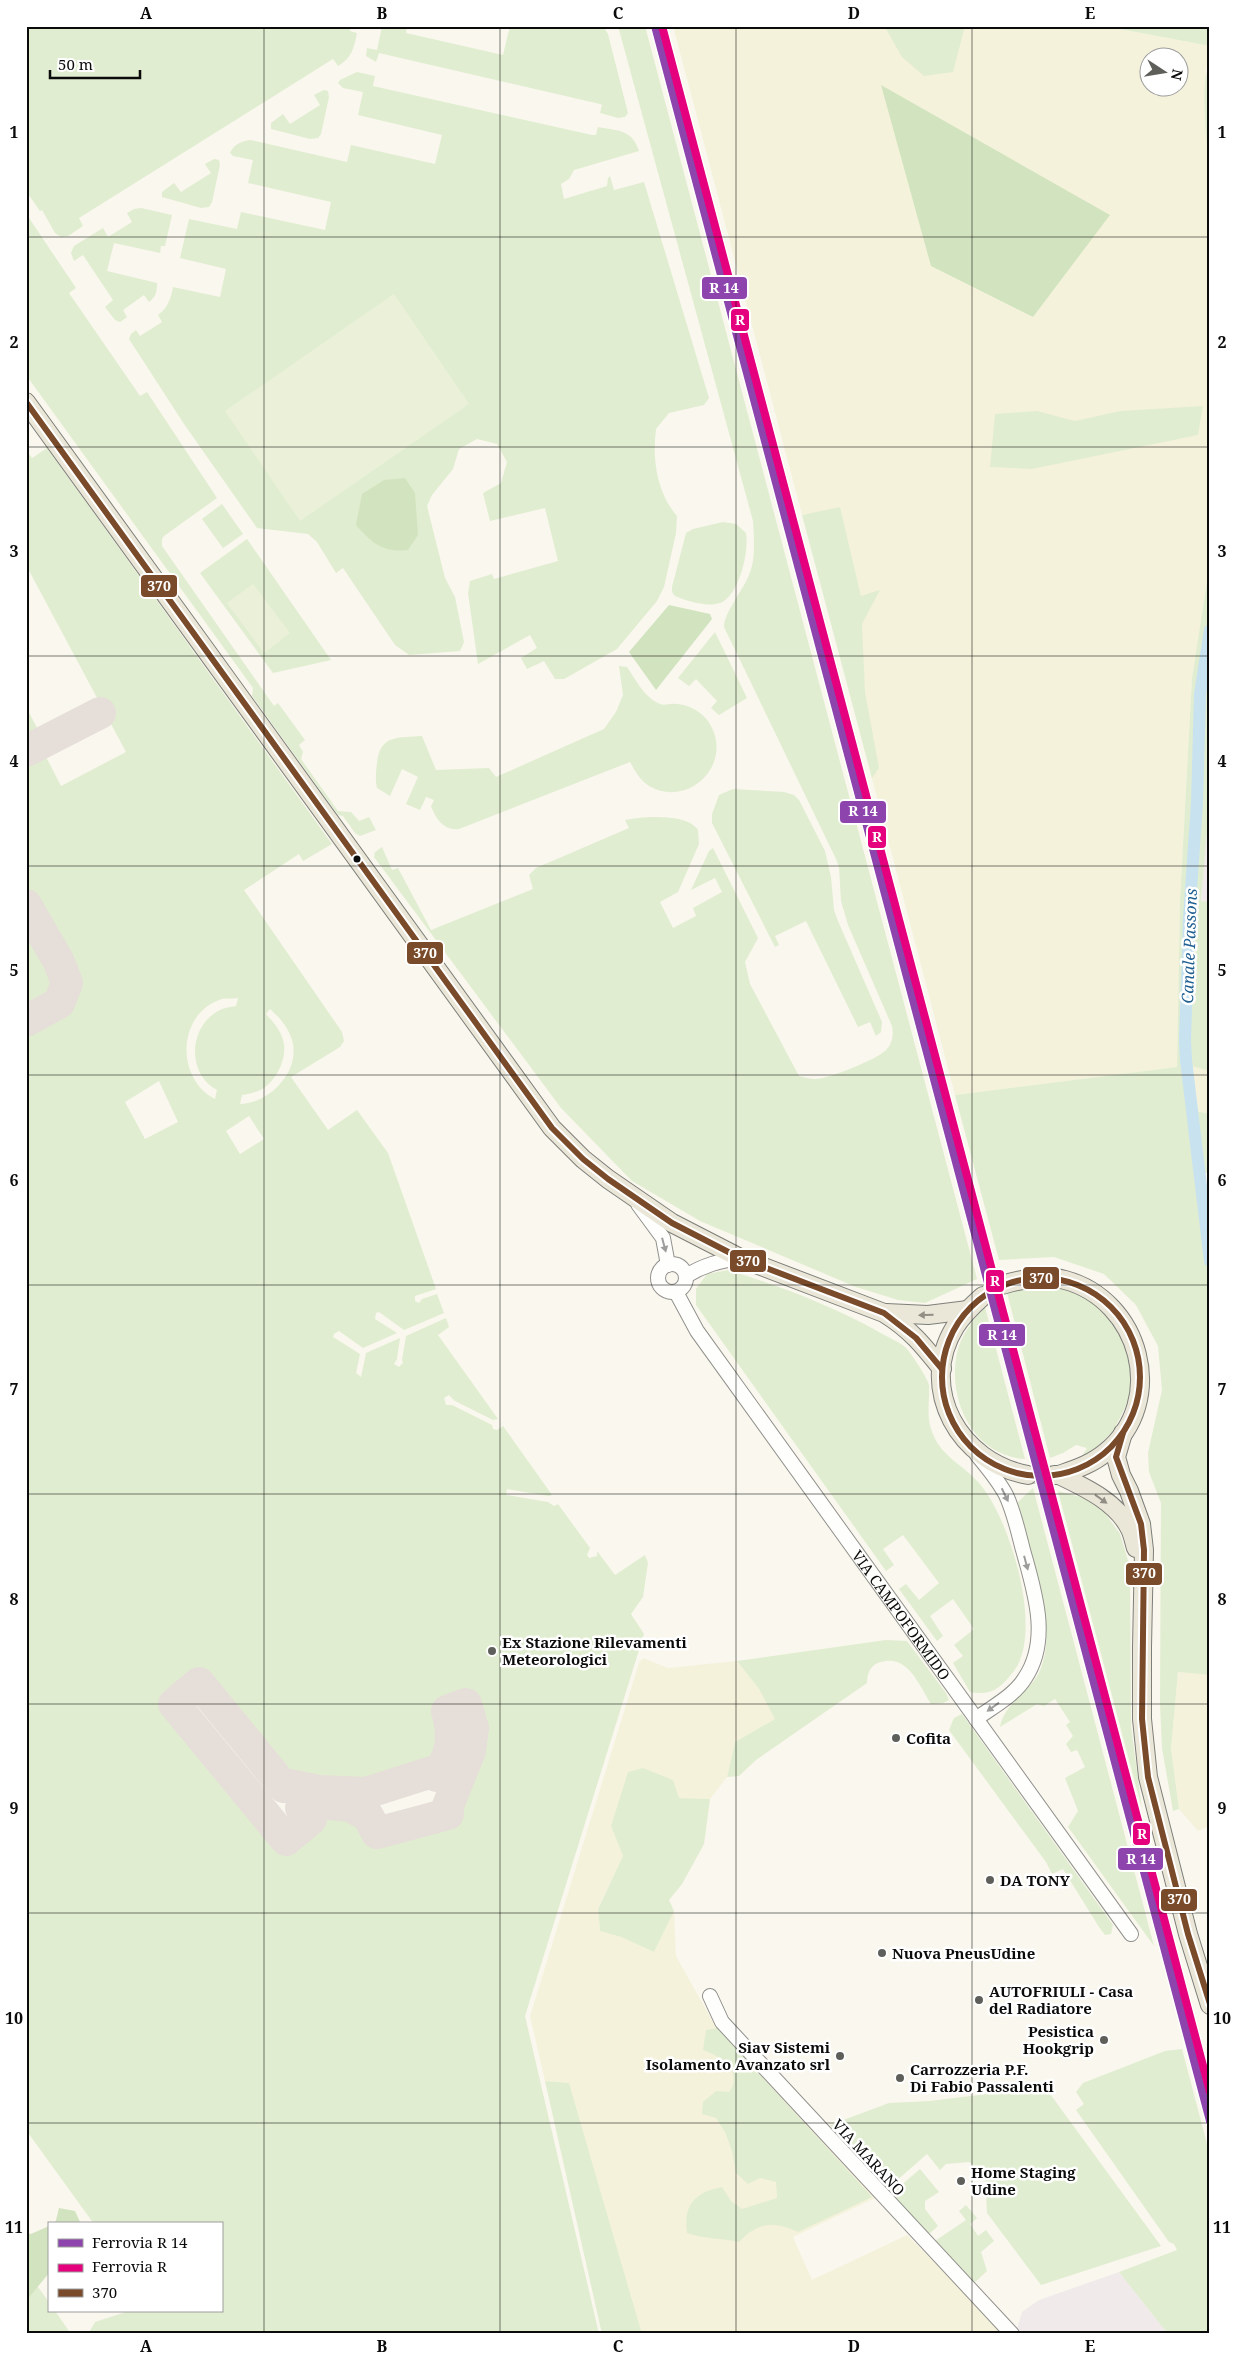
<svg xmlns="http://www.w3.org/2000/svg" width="1236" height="2360" viewBox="0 0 1236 2360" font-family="'Noto Serif',serif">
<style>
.industrial{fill:#f0eaeb}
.farmland{fill:#f5f2dc;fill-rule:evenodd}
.green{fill:#e1edd0;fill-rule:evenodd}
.forest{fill:#d2e4bf}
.pitch{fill:#ebf1d9}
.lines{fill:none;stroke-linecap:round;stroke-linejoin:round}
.canal{stroke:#c8e2f0;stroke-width:12}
.taxiway{stroke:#e6ded9;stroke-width:32}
.major-tunnel{stroke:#d5d4cc;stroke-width:18;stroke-dasharray:18 9;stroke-linecap:butt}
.minor-casing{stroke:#92918d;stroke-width:16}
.major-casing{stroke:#7f7f7a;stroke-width:20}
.minor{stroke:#fefefc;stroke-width:14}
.major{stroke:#eae6d8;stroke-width:18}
.bus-1-casing{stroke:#fff;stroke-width:10}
.bus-1{stroke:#7a4b2a;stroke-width:6}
.rail-1-casing{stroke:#fff;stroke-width:11}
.rail-2-casing{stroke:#fff;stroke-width:11}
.rail-1{stroke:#8e44ad;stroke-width:8}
.rail-2{stroke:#e5007d;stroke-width:8}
.oneway{fill:#9d9d9c}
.oneway2{fill:#918e86}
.grid{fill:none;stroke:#0b0b0b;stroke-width:1;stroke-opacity:0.55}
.bus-dot{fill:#0b0b0b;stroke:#fff;stroke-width:2}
.poi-dot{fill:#5e5e5a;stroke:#fff;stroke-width:2}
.labels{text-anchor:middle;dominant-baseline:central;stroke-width:5;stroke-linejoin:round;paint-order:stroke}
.street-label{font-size:15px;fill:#0b0b0b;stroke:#fff}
.poi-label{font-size:15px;font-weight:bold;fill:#0b0b0b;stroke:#fff;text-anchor:start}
.water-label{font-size:16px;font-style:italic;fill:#1f5f92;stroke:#fff}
.line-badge{stroke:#fff;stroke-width:2}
.badge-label{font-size:14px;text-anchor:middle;font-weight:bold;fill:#fff}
.neatline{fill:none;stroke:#0b0b0b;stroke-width:2}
.grid-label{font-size:16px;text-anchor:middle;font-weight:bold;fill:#0b0b0b}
</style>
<rect width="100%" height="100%" fill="#f9f7ee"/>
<g class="industrial">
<polygon points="1210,689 1210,958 1198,957 1208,796"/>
<polygon points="1119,2272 1168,2334 1022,2334 1017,2329 1022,2312 1039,2300"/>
</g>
<g class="farmland">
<path d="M673 26H1104L1210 46V65L1206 69 1210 177V562L1192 678 1180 900 1177 1067 955 1095 827 607 861 596 840 508 802 515ZM1148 58H1178V88H1148Z"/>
<polygon points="1191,1066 1210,1071 1210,1114 1196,1111"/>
<polygon points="643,1658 668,1668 737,1661 759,1689 775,1719 735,1742 727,1777 710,1799 679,1798 611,1826 623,1856 598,1908 600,1931 621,1937 654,1952 674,1911 676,1956 713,2022 875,2198 793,2237 812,2280 907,2235 1007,2334 642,2334 569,2083 545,2081 530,2016 639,1663"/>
<polygon points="1178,1672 1210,1675 1210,1826 1198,1831 1179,1809 1171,1749"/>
</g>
<g class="green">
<path d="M26 26H351L350 31 357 33C354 48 352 58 338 66L333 59 79 218 83 226 68 236 61 237 55 233 42 210 40 211 26 191Z"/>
<polygon points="382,26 407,26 406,33 503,55 510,26 603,26 608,34 628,113 625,117 618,118 600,113 602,105 600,104 379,53 376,62 366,56 367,48 377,50"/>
<path d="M618 26H645L977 1279 925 1303 898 1300 856 1287 700 1221 632 1181 561 1108 374 857 375 852 382 847 392 870 398 868 431 930 533 889 529 875 536 868 629 828 625 820C642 816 688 813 698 830L699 844 678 892 660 902 673 928 696 916 693 908 722 892 715 878 691 890 709 851 713 848 758 938 745 962 750 984 799 1076C804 1077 810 1079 815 1079 826 1080 877 1059 885 1051 892 1045 894 1035 892 1026L848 925 841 901 839 867 836 859 724 627C724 613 743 590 749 575 756 558 754 540 753 521Z"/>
<polygon points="881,26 965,26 953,72 924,76 902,57 886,29"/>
<polygon points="1104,26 1210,26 1210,46"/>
<path d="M1210 65V177C1209 155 1198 80 1210 65Z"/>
<path d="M357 72 375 76 373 86 592 135H596L598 127C618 131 632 129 639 151L574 170 569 179 561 184 564 199 607 186 608 178 610 176 614 190 644 182 709 398 704 405 669 413 656 429C652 460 657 493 677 516L676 533 664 587 657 601 617 649 564 679H555L544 661 527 669 521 658 537 648 530 635 478 664 468 593 470 581 492 574 494 579 558 561 545 508 490 521 483 493 501 483 507 462 497 444 477 439 459 449 453 469 432 495 427 506 445 578 455 597 464 642 460 651 409 655 395 645 343 568 336 573 317 542 308 534 257 528 184 424 129 339 131 334 136 330 140 336 162 322 158 315C168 308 171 298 173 287L220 297 226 269 180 258 189 219 237 229 241 212 325 230 331 202 248 183 253 160 233 156 230 153C233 145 243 140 251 140L347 162 351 145 435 164 442 135 358 115 363 92 343 88 338 83 340 80Z"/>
<polygon points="324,90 328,91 329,97 321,134 318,138 310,139 271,129 271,123 283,114 290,124 320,105 314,95"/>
<polygon points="214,159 219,160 220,165 212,202 209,207 201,208 162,197 162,192 174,183 181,192 211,173 205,164"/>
<path d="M141 208 172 215 165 246H161L160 253 114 243 107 271 157 283C157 291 156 297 149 302L144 295 123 310 127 317 120 322 115 320 105 307 113 300 83 255 74 261 71 253 74 246 103 228 108 237 132 222 127 213 134 209Z"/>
<polygon points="29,218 76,288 69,293 140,396 147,392 217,498 164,536 162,539 162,546 274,706 278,703 305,740 299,745 303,752 301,759 338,811 351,812 359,821 369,817 376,830 360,836 355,833 343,816 338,815 252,696 253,688 26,375 26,219"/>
<polygon points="1203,406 1198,435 1032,469 990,467 995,414 1037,411 1075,421 1120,411"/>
<path d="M47 448 332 844 303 861 299 854 244 890 342 1032 344 1041 340 1047 291 1077 328 1130 357 1110 388 1153 436 1289 415 1296V1301L419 1303 422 1299 437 1294 444 1313 404 1330 379 1312 376 1313 375 1319 397 1333 363 1348 339 1331 334 1334 333 1337 360 1354 356 1373 361 1377 366 1353 400 1338 397 1359 394 1364 399 1367 403 1363 402 1360 406 1336 446 1318 449 1327 438 1335 498 1419 493 1420 455 1401 449 1395 444 1398 446 1405H452L492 1425 493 1429 497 1430 503 1426 552 1495 549 1496 507 1489 506 1495 548 1502 554 1506 558 1504 590 1548 587 1555 589 1558 597 1556V1551L615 1575 645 1555 648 1563 643 1597 631 1614 644 1634 525 2016 599 2334H88L95 2322 129 2311H221V2224H94L26 2130V1030L67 1009 78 980 26 893V755L41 747 61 786 126 752 26 565V450L32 458ZM238 998 236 1006C230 1007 223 1008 218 1011 188 1028 187 1074 217 1090L215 1099C175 1078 177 1013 222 999 227 998 233 999 238 998ZM270 1009C280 1018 288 1027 292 1040 301 1071 270 1103 240 1104L242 1095C249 1094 258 1092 264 1088 278 1078 288 1056 283 1040 280 1029 273 1022 266 1014ZM159 1081 178 1122 145 1139 125 1102ZM249 1116 264 1139 240 1154 226 1131ZM199 1683 284 1787 289 1785 320 1791 366 1793 435 1771 437 1776C453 1753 454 1738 447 1712L466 1704 473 1728 470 1751 447 1808 448 1814 377 1833 368 1816 350 1806 309 1802 301 1808 310 1819 286 1840 174 1704Z"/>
<polygon points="222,504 243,534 223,548 202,519"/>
<polygon points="840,507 861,596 880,590 862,624 865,692 879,768 872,778 802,515"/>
<path d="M723 522 736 524 746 533C749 552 740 589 724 601 713 609 686 601 675 596L672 592V587L686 533 693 529Z"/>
<polygon points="247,539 331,660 273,673 200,573"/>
<polygon points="1210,562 1210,796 1201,901 1210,902 1210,1071 1191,1066 1196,1111 1210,1114 1210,1173 1204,1173 1210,1213 1210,1675 1178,1672 1171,1749 1179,1809 1173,1811 1162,1748 1160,1704 1161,1503 1149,1472 1148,1453 1162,1390 1158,1346 1136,1305 1104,1274 1054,1257 999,1260 955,1095 1177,1067 1180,900 1192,678"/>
<polygon points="715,632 747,698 719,715 711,708 717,701 696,679 689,686 678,678"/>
<path d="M619 666 627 667C636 680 644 697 660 704 665 706 670 703 675 704 690 704 706 714 712 728 731 767 687 808 649 786 640 780 635 771 630 762L459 829C444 831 436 819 431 806L434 800 426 797 420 810 406 804 418 777 402 769 390 796 377 788C375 780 376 771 377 763 380 734 399 738 422 736L436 770 489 768 496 777 604 729 616 712 623 695Z"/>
<polygon points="26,707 42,737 26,746"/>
<polygon points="733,789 784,792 794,795 799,800 825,851 831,877 834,910 838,921 882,1022 881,1032 876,1036 870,1022 858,1027 806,921 775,936 779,945 775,947 712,823 712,814 719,795"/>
<polygon points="26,922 54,971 57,989 46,1002 26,1013"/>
<path d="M728 1270C777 1285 835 1307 879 1332 887 1337 898 1341 905 1347 910 1351 928 1379 929 1385 930 1408 924 1421 938 1444 949 1460 966 1468 979 1483 1010 1518 1044 1631 1014 1671 1000 1688 993 1696 970 1692L953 1663 963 1656 954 1645 974 1629 953 1599 930 1616 943 1636 937 1641 899 1589 906 1584 919 1600 939 1583 903 1535 883 1549 894 1565 886 1571 696 1305V1289L707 1274Z"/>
<polygon points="1032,1286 1061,1287 1085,1295 1102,1308 1126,1342 1133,1371 1128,1402 1113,1431 1096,1448 1082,1456 1087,1448 1076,1445 1063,1453 1050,1458 1007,1293"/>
<path d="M985 1307 1025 1459C973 1456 947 1400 957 1353 961 1335 972 1321 985 1307Z"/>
<path d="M1033 1488 1154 1946 1068 1827 1078 1811 1065 1778 1085 1767 1077 1750 1071 1752 1066 1744 1073 1736 1066 1725 1070 1722 1055 1699 1044 1706 1037 1704 1000 1727C1004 1702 1033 1691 1041 1668 1058 1624 1030 1552 1018 1508V1502Z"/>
<polygon points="1058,1491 1084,1498 1105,1513 1120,1534 1130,1567 1131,1726 1142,1809"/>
<path d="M886 1640 907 1641 946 1693 949 1700 943 1703 931 1704C919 1685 908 1654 881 1662 871 1664 867 1673 867 1683L756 1760 739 1776 727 1777 735 1742 775 1719 759 1689 737 1661Z"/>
<polygon points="962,1714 1113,1925 1111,1934 1105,1935 1099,1927 1063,1869 1052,1874 1046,1862 949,1730 954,1718"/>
<polygon points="643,1768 673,1780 679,1798 710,1799 704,1844 682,1884 669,1900 674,1911 654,1952 621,1937 600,1931 598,1909 623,1856 611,1826 628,1772"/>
<path d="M717 2028 872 2197 798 2232C774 2221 758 2222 739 2242 721 2238 704 2239 687 2233 683 2205 695 2192 722 2187L731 2201 742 2209 777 2198 776 2182 760 2178 748 2184 736 2173 732 2151 725 2132 716 2118 702 2114 703 2102 716 2091 729 2092C744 2071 721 2056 703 2050L706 2030Z"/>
<polygon points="1182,2049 1210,2155 1210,2334 1168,2334 1119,2272 1177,2250 1174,2244 1169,2242 1076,2110 1084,2104 1076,2092 1083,2083 1165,2051"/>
<polygon points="545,2081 569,2083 642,2334 602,2334"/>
<polygon points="1045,2087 1161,2246 1041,2285 987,2213 985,2173 969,2162 946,2164 940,2170 927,2154 887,2189 830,2125 889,2103 930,2101"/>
<polygon points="920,2169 939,2192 925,2201 925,2209 938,2226 929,2234 891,2194"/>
<polygon points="966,2205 977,2218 970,2224 978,2236 986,2230 994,2241 981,2252 987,2271 974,2283 935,2241 966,2220 959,2211"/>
<polygon points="26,2271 49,2302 49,2311 55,2311 71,2334 26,2334"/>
</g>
<g class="forest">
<polygon points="881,85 1110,215 1033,317 931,266"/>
<path d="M405 478 415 493 418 535 408 550C383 553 372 543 356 525L362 494 384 480Z"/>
<polygon points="669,605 710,614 712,619 656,690 629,652"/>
<polygon points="59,2208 75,2211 81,2224 55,2224"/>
<polygon points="49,2226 49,2273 26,2301 26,2233 31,2234"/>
</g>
<g class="pitch">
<polygon points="394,294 469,404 300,521 225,411"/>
<polygon points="253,584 290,633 264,653 227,603"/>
</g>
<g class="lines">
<polyline class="canal" points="1210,630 1200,694 1197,803 1189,918 1185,1040 1186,1060 1210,1261"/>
<g class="taxiway">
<polyline points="26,751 100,713"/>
<polyline points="26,905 59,962 67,983 59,1003 26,1021"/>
<path d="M199 1683 284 1787 289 1785 320 1791 366 1793 435 1771 437 1776C452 1754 454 1736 447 1711L466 1704 473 1728 470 1751 447 1808 448 1814 377 1833 368 1816 350 1806 309 1802 301 1808 311 1819 286 1840 174 1704Z"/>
</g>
<polyline class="major-tunnel" points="1028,1475 1054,1475"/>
<defs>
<g id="minor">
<polyline points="638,1204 663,1238 668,1265"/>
<circle cx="672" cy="1278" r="14"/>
<path d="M686 1276C704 1265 719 1261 740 1258"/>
<path id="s1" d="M676 1292 697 1331 1131 1934"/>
<path d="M976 1719C992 1707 1014 1696 1025 1678 1051 1639 1034 1590 1023 1550 1018 1531 1014 1512 1006 1495 998 1480 988 1468 977 1455"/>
<polyline points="710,1996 722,2022 1012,2334"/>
</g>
<g id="major">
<path d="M26 402 552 1128 583 1159 608 1179 672 1223 740 1258 884 1313C910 1329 923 1345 942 1369"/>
<path d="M1002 1285C1023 1279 1044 1274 1065 1280 1140 1300 1168 1401 1106 1452 1092 1464 1076 1469 1059 1475H1054"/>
<path d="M983 1296C973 1305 963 1314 955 1327 917 1389 960 1463 1028 1475"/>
<polyline points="886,1313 928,1315 968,1310"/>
<polyline points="1123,1433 1116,1457 1121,1475 1129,1491 1141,1524 1144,1550 1142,1647 1142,1719 1148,1777 1188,1934 1210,2005"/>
<path d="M1059 1475C1084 1487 1117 1502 1130 1529 1133 1535 1134 1542 1136 1548"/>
</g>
</defs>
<use href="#minor" class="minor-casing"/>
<use href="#major" class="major-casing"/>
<use href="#minor" class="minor"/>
<use href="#major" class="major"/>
<defs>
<g id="bus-1">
<polyline points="26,402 552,1128 583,1159 608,1179 672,1223 740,1258 884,1313 916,1338 942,1369"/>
<circle cx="1041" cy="1377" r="99"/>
<polyline points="1123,1433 1116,1457 1141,1524 1144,1550 1142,1719 1148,1777 1188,1934 1210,2004"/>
</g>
</defs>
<use href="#bus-1" class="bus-1-casing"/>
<use href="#bus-1" class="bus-1"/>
<defs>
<polyline id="rail-1" points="655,26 1210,2121"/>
<polyline id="rail-2" points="662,26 1210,2092"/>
</defs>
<use href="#rail-1" class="rail-1-casing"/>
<use href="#rail-2" class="rail-2-casing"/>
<use href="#rail-1" class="rail-1"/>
<use href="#rail-2" class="rail-2"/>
</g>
<defs><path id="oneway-solid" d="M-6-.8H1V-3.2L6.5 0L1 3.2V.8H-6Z" transform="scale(1.25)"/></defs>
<g class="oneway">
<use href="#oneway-solid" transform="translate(664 1245) rotate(75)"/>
<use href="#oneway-solid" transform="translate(1005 1495) rotate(64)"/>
<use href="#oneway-solid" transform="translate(1026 1563) rotate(75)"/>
<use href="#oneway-solid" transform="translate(993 1707) rotate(144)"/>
</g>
<g class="oneway2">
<use href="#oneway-solid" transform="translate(926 1315) rotate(179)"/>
<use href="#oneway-solid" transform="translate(1101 1499) rotate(36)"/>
</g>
<path class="grid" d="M264 26V2334M500 26V2334M736 26V2334M972 26V2334M26 237H1210M26 447H1210M26 656H1210M26 866H1210M26 1075H1210M26 1285H1210M26 1494H1210M26 1704H1210M26 1913H1210M26 2123H1210"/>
<circle class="bus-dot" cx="357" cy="859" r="4.5"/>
<g class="poi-dot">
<circle cx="492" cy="1651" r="5"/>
<circle cx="896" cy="1738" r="5"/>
<circle cx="990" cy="1880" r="5"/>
<circle cx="882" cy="1953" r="5"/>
<circle cx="979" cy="2000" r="5"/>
<circle cx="1104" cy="2040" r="5"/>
<circle cx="840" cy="2056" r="5"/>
<circle cx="900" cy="2078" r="5"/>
<circle cx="961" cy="2181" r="5"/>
</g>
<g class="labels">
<g class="street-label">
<text stroke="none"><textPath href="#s1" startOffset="394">VIA CAMPOFORMIDO</textPath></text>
<text transform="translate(869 2157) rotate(47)">VIA MARANO</text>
</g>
<g class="poi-label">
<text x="502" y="1642">Ex Stazione Rilevamenti<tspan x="502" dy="17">Meteorologici</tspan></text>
<text x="906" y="1738">Cofita</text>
<text x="1000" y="1880">DA TONY</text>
<text x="892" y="1953">Nuova PneusUdine</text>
<text x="989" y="1991">AUTOFRIULI - Casa<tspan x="989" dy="17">del Radiatore</tspan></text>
<text x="1094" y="2031" text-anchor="end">Pesistica<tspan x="1094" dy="17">Hookgrip</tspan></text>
<text x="830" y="2047" text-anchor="end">Siav Sistemi<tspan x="830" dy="17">Isolamento Avanzato srl</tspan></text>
<text x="910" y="2069">Carrozzeria P.F.<tspan x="910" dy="17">Di Fabio Passalenti</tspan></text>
<text x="971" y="2172">Home Staging<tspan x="971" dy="17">Udine</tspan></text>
</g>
<g class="water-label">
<text transform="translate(1189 946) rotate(-88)">Canale Passons</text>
</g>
</g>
<g class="line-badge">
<rect x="701" y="276" width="47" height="24" rx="5" fill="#8e44ad"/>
<rect x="730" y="308" width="20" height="24" rx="5" fill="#e5007d"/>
<rect x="140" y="574" width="38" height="24" rx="5" fill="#7a4b2a"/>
<rect x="839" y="800" width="48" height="24" rx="5" fill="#8e44ad"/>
<rect x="867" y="825" width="20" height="24" rx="5" fill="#e5007d"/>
<rect x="406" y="941" width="38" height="24" rx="5" fill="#7a4b2a"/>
<rect x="729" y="1249" width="38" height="24" rx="5" fill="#7a4b2a"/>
<rect x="1022" y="1266" width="38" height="24" rx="5" fill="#7a4b2a"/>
<rect x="985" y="1269" width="20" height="24" rx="5" fill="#e5007d"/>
<rect x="978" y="1323" width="48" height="24" rx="5" fill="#8e44ad"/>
<rect x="1125" y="1562" width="38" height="24" rx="5" fill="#7a4b2a"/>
<rect x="1132" y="1822" width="19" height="24" rx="5" fill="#e5007d"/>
<rect x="1117" y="1847" width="47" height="24" rx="5" fill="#8e44ad"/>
<rect x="1160" y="1888" width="38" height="24" rx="5" fill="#7a4b2a"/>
</g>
<g class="badge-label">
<text x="724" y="293">R 14</text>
<text x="740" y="325">R</text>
<text x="159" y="591">370</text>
<text x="863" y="816">R 14</text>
<text x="877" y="842">R</text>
<text x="425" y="958">370</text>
<text x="748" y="1266">370</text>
<text x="1041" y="1283">370</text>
<text x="995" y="1286">R</text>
<text x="1002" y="1340">R 14</text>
<text x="1144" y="1578">370</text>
<text x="1142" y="1839">R</text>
<text x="1141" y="1864">R 14</text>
<text x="1179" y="1904">370</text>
</g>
<rect width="1236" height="2360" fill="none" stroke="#ffffff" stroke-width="55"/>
<rect x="48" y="2222" width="175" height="90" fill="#ffffff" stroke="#9d9d9d"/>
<rect x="58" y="2239" width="25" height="8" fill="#8e44ad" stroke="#9d9d9d"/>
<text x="92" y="2248" font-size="15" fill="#0b0b0b">Ferrovia R 14</text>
<rect x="58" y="2264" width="25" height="8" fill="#e5007d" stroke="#9d9d9d"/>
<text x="92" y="2272" font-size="15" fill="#0b0b0b">Ferrovia R</text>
<rect x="58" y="2289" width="25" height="8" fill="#7a4b2a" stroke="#9d9d9d"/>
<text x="92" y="2298" font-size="15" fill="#0b0b0b">370</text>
<g transform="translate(1164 72) rotate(102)"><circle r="24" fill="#ffffff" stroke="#9d9d9d"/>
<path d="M0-4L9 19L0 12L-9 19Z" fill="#5e5e5a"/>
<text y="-8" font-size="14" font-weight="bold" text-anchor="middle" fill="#0b0b0b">N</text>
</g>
<path d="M50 70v8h90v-8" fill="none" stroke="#0b0b0b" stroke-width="2.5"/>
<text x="58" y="70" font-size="15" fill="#0b0b0b" stroke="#ffffff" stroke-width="4" paint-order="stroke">50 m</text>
<rect x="28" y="28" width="1180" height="2304" class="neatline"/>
<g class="grid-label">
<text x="146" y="19">A</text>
<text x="382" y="19">B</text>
<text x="618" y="19">C</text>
<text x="854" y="19">D</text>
<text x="1090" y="19">E</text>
<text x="14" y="138">1</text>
<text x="1222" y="138">1</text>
<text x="14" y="348">2</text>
<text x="1222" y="348">2</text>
<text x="14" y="557">3</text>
<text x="1222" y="557">3</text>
<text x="14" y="767">4</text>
<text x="1222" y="767">4</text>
<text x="14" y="976">5</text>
<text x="1222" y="976">5</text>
<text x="14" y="1186">6</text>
<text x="1222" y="1186">6</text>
<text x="14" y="1395">7</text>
<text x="1222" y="1395">7</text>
<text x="14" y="1605">8</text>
<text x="1222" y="1605">8</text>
<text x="14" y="1814">9</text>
<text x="1222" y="1814">9</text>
<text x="14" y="2024">10</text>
<text x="1222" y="2024">10</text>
<text x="14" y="2233">11</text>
<text x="1222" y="2233">11</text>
<text x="146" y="2352">A</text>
<text x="382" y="2352">B</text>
<text x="618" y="2352">C</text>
<text x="854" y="2352">D</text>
<text x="1090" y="2352">E</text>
</g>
</svg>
